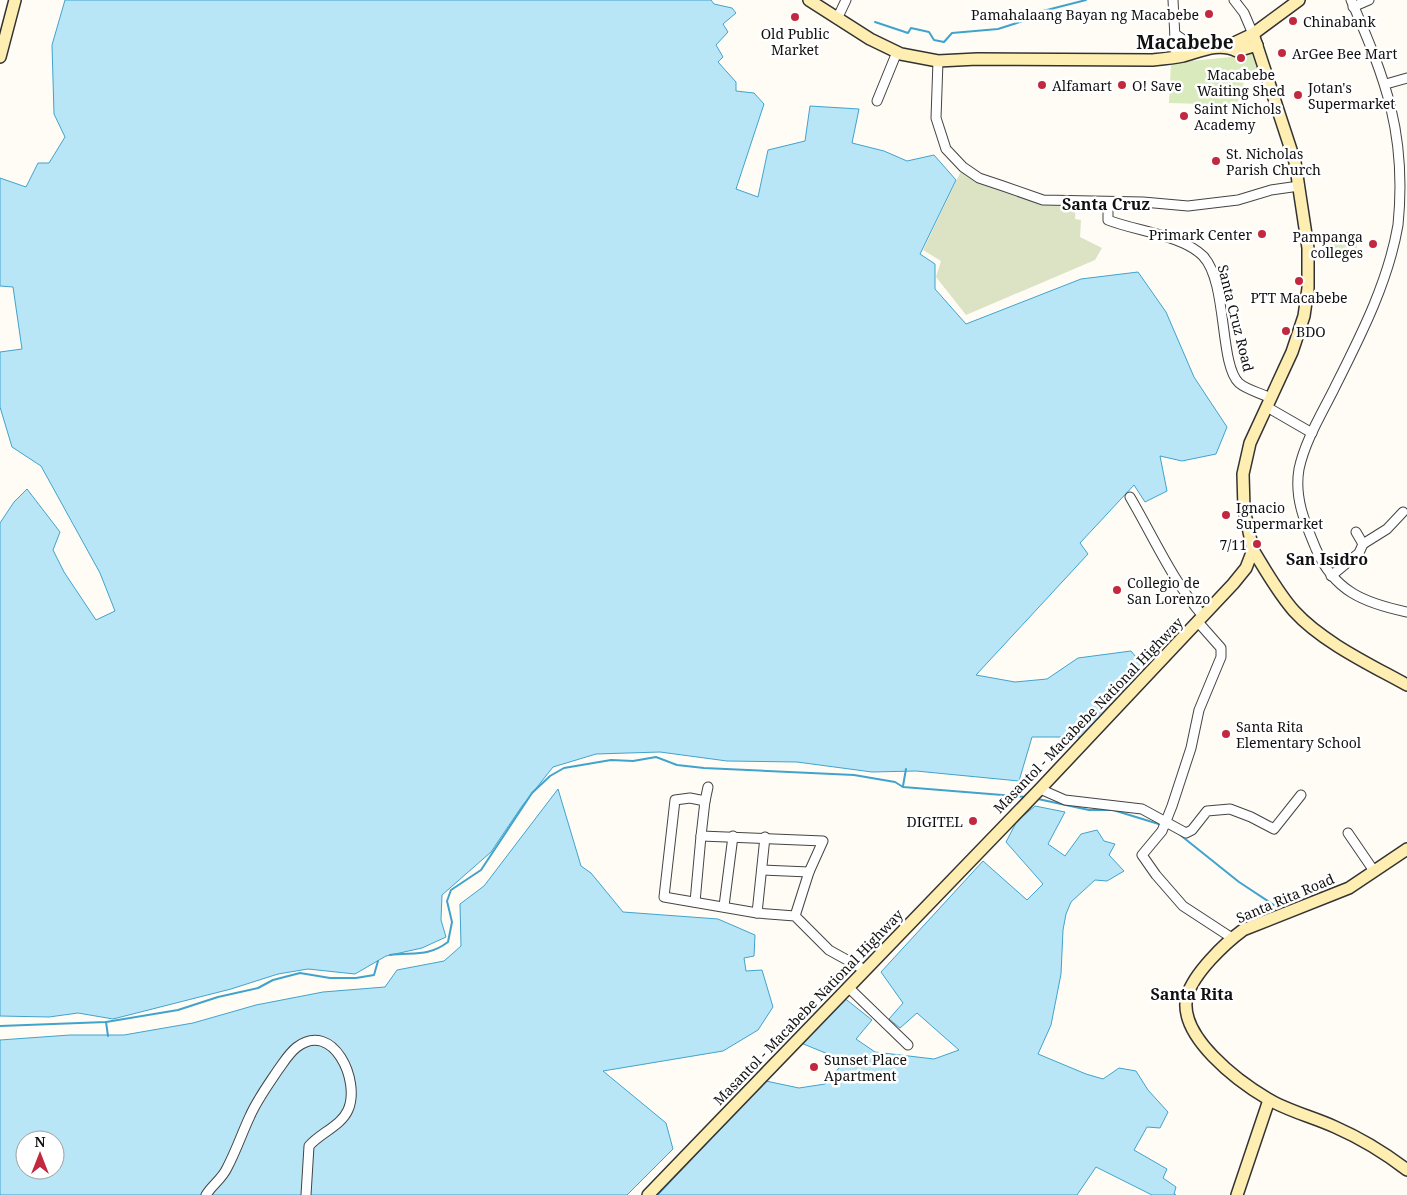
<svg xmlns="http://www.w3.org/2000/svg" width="1407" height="1195" viewBox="0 0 1407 1195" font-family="'Noto Serif',serif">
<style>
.green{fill:#d9eabd}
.cemetery{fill:#dce3c4}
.water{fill:#b9e6f6;stroke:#40a3cd;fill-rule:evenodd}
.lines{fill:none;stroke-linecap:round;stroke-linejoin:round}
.stream{stroke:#40a3cd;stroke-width:2}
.street-casing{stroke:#444;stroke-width:11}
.secondary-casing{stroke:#333;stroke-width:14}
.street{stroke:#fff;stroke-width:9}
.secondary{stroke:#feeeb1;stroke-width:11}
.poi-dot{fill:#c2283e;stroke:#fff;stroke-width:2}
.labels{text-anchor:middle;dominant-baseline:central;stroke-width:5;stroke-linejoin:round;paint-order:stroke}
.poi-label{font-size:14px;fill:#111;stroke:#fff;text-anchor:start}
.street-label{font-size:14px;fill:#111;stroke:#fff}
.quarter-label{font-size:16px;font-weight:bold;fill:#111;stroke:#fff}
.district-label{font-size:19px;font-weight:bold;fill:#111;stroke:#fff}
</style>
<rect width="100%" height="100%" fill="#fffcf5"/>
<g class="green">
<polygon points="1251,51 1259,76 1245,79 1237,105 1169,103 1171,63 1231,57"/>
<polygon points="1343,232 1358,232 1356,259 1338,259 1338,252 1330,252 1329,241 1342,240"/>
</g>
<polygon class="cemetery" points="961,171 989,185 1076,203 1075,219 1081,220 1080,237 1102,248 1095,260 966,315 936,277 941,261 923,250"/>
<g class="water">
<polygon points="65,0 711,0 714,4 732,8 736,13 723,24 728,32 716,45 723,57 718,62 736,82 736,91 754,93 764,104 736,189 758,197 768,150 805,141 810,106 859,109 852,143 884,151 907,161 934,155 956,180 920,254 935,264 935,289 966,324 1081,279 1138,272 1166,312 1194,377 1227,427 1216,454 1182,461 1160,456 1167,491 1145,502 1134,485 1080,543 1088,554 976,675 1015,682 1047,679 1078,658 1131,651 1146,669 1081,737 1032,737 1019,781 916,771 872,772 797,762 727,761 660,752 596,754 553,767 522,806 491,852 442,895 441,920 446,937 422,948 386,956 355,974 308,969 278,974 231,989 113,1019 78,1013 49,1017 0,1016 0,523 14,502 27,489 60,532 53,550 64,572 96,620 115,611 100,573 41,466 12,447 0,407 0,352 22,349 13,287 0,286 0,178 26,187 38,163 49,163 65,137 54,114 52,45"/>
<path d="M558 789 581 866 591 873 623 912 718 919 755 935 754 956 744 958 746 971 762 970 773 1007 758 1030 723 1051 603 1071 666 1123 673 1149 627 1195H0V1040L70 1035H124L193 1023 256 1005 323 992 385 987 397 970 444 961 461 946 460 904 484 886ZM25 1140H55V1170H25Z"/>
<polygon points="1035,806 1065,812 1048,844 1065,856 1081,834 1097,830 1104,841 1115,844 1109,855 1124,871 1107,881 1095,880 1071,902 1066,914 1063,930 1061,974 1051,1025 1038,1054 1086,1074 1103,1079 1119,1068 1136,1071 1148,1090 1168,1112 1160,1128 1147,1127 1134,1150 1167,1169 1163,1178 1176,1187 1174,1194 1176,1195 1152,1195 1096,1167 1077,1195 658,1195 766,1081 799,1088 825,1084 845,1061 801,1043 843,997 872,1020 856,1039 875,1052 934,1059 959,1050 917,1013 900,1028 889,1019 903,1003 881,972 983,861 1027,900 1043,884 1006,842 1017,821"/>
</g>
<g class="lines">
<g class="stream">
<polyline points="875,22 908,33 911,28 929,32 934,40 944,42 952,33 998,29 1023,21 1024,18 1035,13 1086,0"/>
<polyline points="903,786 906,769"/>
<polyline points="1038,799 1089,810 1113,810 1162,825"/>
<polyline points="1179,834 1239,882 1280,909"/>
<path d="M390 955C414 952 428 957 448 942L452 922 447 901 451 890 481 870 532 793 550 776 564 768 611 760 633 761 656 757 677 765 704 768 854 775 895 782 903 787 1026 797"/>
<polyline points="106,1022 108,1036"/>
<polyline points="0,1026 106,1022 178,1010 218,997 258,988 273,980 300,973 330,978 356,978 374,975 378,961"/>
</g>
<defs>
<g id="street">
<polyline points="1173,0 1176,57"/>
<polyline points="1234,0 1244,13 1253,34"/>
<path d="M1351 0C1386 80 1407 135 1398 225 1388 283 1360 337 1334 389 1321 415 1305 441 1299 469 1294 498 1305 523 1316 549 1334 591 1364 603 1407 612"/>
<polyline points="1353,7 1369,0"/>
<polyline points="837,19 846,0"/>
<polyline points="1175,34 1198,50"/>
<polyline points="938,61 936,118 946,149 963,167 979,178 1003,186 1043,200 1143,202 1188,206 1238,200 1271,190 1299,186"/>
<polyline points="1386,84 1407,78"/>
<polyline points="877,101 897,52"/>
<path d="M1108 202V220C1135 231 1182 235 1203 256 1228 282 1219 365 1239 383 1247 390 1261 393 1270 398"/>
<polyline points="1267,407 1312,433"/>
<path d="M1130 497C1154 538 1172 580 1203 616"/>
<polyline points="1356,532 1363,544"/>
<polyline points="1331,576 1359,553 1363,544 1387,529 1403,512"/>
<polyline points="1198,622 1221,648 1221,657 1199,710 1191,748 1172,806 1162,831 1142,855 1156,875 1183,906 1232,938"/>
<polyline points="1040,789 1065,800 1142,809 1186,833 1192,830 1207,811 1230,809 1251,817 1274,829 1301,795"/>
<polyline points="705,801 708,787"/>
<polyline points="1348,833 1374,871"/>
<polyline points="762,870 809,872"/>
<polyline points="695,902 701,836"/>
<polyline points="724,906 733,836"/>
<polyline points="757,913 765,837"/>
<polyline points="795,916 809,872 823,841 701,836 705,801 690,798 675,800 664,897 757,913 795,916 829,950 865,970"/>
<polyline points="848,987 908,1045"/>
<path d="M206 1195C212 1185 222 1179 227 1168 236 1151 242 1133 250 1116 257 1100 268 1085 278 1070 284 1062 289 1053 297 1047 333 1020 361 1081 348 1110 341 1126 320 1133 309 1146L306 1195"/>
</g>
<g id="secondary">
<path d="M809 0 870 39 901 54 938 61 977 59 1152 60C1162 59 1173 58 1183 56 1201 51 1219 42 1237 51L1257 45"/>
<polyline points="1229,47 1234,43 1253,34 1299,0"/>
<polyline points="0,57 15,0"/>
<path d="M1253 550C1266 571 1278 593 1294 611 1322 642 1371 665 1407 685"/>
<path d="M1407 849 1349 888 1243 930C1224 944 1194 973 1187 996 1177 1036 1239 1082 1268 1099 1288 1111 1313 1117 1335 1127 1360 1138 1385 1153 1407 1170"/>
<polyline points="648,1195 1040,789 1233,584 1246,568 1253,550 1244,509 1243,474 1250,443 1292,352 1304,316 1308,288 1308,248 1295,162 1253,34"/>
<polyline points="1237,1195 1269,1100"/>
</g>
</defs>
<use href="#street" class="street-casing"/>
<use href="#secondary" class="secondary-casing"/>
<use href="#street" class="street"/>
<use href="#secondary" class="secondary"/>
</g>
<g class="poi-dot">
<circle cx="1209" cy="14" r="5"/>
<circle cx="795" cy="17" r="5"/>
<circle cx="1293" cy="21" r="5"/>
<circle cx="1282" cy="53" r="5"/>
<circle cx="1241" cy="58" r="5"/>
<circle cx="1042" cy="85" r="5"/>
<circle cx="1122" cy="85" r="5"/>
<circle cx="1298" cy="95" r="5"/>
<circle cx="1184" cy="116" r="5"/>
<circle cx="1216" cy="161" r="5"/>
<circle cx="1262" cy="234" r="5"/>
<circle cx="1373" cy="244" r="5"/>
<circle cx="1299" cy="281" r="5"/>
<circle cx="1286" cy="331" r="5"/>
<circle cx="1226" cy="515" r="5"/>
<circle cx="1257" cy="544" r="5"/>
<circle cx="1117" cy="590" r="5"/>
<circle cx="1226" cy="734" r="5"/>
<circle cx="973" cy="821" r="5"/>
<circle cx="814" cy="1067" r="5"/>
</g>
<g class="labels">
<g class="poi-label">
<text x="1199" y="14" text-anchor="end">Pamahalaang Bayan ng Macabebe</text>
<text x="1303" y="21">Chinabank</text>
<text x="795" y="33" text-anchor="middle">Old Public<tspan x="795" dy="16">Market</tspan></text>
<text x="1292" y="53">ArGee Bee Mart</text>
<text x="1241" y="74" text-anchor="middle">Macabebe<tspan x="1241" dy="16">Waiting Shed</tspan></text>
<text x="1052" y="85">Alfamart</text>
<text x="1132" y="85">O! Save</text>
<text x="1308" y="87">Jotan's<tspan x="1308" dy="16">Supermarket</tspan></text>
<text x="1194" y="108">Saint Nichols<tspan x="1194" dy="16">Academy</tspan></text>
<text x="1226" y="153">St. Nicholas<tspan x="1226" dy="16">Parish Church</tspan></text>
<text x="1252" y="234" text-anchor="end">Primark Center</text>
<text x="1363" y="236" text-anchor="end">Pampanga<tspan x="1363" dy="16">colleges</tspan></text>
<text x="1299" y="297" text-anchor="middle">PTT Macabebe</text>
<text x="1296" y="331">BDO</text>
<text x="1236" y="507">Ignacio<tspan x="1236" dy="16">Supermarket</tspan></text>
<text x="1247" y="544" text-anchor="end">7/11</text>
<text x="1127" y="582">Collegio de<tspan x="1127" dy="16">San Lorenzo</tspan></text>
<text x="1236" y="726">Santa Rita<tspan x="1236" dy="16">Elementary School</tspan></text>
<text x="963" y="821" text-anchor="end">DIGITEL</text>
<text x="824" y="1059">Sunset Place<tspan x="824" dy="16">Apartment</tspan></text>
</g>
<g class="street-label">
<text transform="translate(1236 318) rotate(76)">Santa Cruz Road</text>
<text transform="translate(1088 715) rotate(-46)">Masantol - Macabebe National Highway</text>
<text transform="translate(1285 898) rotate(-23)">Santa Rita Road</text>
<text transform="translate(808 1007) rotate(-46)">Masantol - Macabebe National Highway</text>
</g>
<g class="quarter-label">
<text x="1106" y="204">Santa Cruz</text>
<text x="1327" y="559">San Isidro</text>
<text x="1192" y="994">Santa Rita</text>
</g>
<g class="district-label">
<text x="1185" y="42">Macabebe</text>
</g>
</g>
<g transform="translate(40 1155)"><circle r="24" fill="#ffffff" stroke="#a0a0a0"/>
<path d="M0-4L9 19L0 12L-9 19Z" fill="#c2283e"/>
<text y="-8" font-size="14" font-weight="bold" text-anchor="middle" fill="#111111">N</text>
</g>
</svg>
